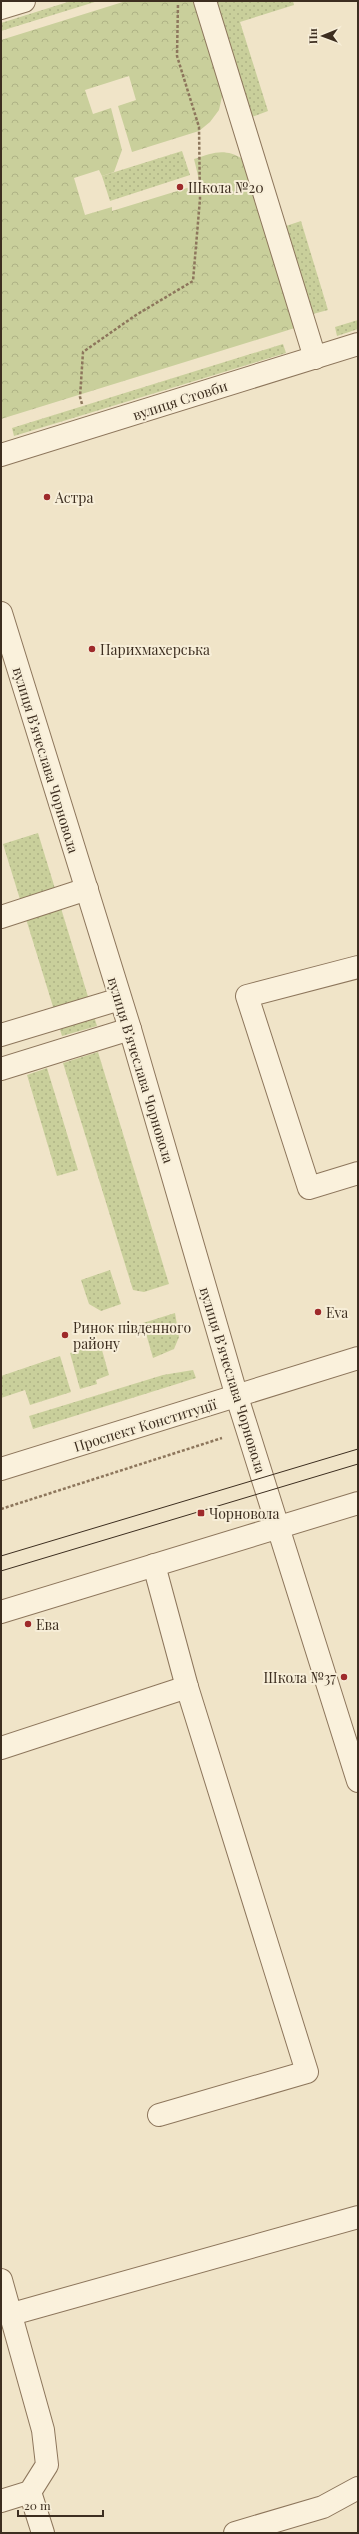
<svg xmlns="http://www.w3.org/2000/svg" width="359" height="2534" viewBox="0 0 359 2534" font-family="'Playfair Display',serif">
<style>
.grass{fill:url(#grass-dots)}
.forest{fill:url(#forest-crowns)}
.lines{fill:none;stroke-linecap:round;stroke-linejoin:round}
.minor-casing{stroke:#8d765c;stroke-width:24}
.path{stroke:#8d765c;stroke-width:2.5;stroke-dasharray:3 2;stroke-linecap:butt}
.minor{stroke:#faf1dc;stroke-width:22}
.tram{stroke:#3d2e20;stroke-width:1}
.poi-dot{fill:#9e2a2b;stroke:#f7eed8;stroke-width:1.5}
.labels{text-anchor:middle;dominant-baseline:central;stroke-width:4;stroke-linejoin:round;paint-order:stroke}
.poi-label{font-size:14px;fill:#3d2e20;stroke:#f7eed8;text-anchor:start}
.street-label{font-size:14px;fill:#3d2e20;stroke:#f7eed8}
</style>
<defs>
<pattern id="grass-dots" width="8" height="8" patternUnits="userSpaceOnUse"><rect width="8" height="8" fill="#c9cf9b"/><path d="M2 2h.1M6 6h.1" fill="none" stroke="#aeb285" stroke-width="1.8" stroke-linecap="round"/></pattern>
<pattern id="forest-crowns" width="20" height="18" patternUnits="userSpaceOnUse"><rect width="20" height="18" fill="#c9cf9b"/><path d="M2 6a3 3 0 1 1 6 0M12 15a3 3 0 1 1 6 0" fill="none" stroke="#aeb285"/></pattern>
</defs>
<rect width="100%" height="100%" fill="#f0e4c8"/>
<g class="grass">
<polygon points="71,1 98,1 1,31 1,23"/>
<polygon points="214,1 293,1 294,5 240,22 268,111 249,118"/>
<polygon points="182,151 190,175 110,201 102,176"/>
<polygon points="301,221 328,310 309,315 283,227"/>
<polygon points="358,320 358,329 337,336 335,327"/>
<polygon points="283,344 286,353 14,436 12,428"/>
<polygon points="38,833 97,1026 62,1036 3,844"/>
<polygon points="98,1052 169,1284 144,1292 133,1290 63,1063"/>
<polygon points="47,1068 78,1170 57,1176 27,1075"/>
<polygon points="110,1270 121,1304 101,1311 89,1304 81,1280"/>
<polygon points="175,1313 179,1337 174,1349 153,1358 143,1323"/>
<polygon points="100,1343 109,1375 96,1380 97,1384 80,1389 70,1353"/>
<polygon points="60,1356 71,1392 30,1405 25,1390 1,1398 1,1376"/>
<polygon points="193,1370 196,1378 33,1429 29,1416 163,1375"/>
</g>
<path class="forest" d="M126 1H200L224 88 219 110 210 122 199 131 132 152 118 106 136 100 129 76 85 90 93 114 111 108 122 150 114 172 102 176 99 170 74 178 85 215 112 207V211L200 184 194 159C214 152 225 148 243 159L298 327 1 419V40Z"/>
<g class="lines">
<defs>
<g id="minor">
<polyline points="205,1 315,358"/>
<polyline points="1,8 24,1"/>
<polyline points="1,455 358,344"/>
<polyline points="1,613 130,1029 237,1397 358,1781"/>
<polyline points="1,917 87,889"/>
<polyline points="358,967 247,996 309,1188 358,1173"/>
<polyline points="1,1035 120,999"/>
<polyline points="1,1069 130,1029"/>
<polyline points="1,1469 358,1358"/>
<polyline points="154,1565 187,1687 307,2072 159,2115"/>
<polyline points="1,1612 358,1503"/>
<polyline points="1,1748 187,1687"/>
<polyline points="1,2280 43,2430 47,2465 30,2492 1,2501"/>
<polyline points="12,2314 358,2217"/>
<polyline points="30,2492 43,2533"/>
<polyline points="235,2533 323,2507 358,2488"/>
</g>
</defs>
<use href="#minor" class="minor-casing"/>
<g class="path">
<polyline points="82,404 80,397 83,352 136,315 193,281 200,199 199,127 177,56 178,3"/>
<polyline points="1,1509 222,1438"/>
</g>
<use href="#minor" class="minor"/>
<g class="tram">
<polyline points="1,1556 358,1449"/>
<polyline points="1,1571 358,1464"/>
</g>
</g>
<g class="poi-dot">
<circle cx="180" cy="187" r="4"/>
<circle cx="47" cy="497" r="4"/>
<circle cx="92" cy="649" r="4"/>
<circle cx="318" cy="1312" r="4"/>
<circle cx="65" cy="1335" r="4"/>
<rect x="197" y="1509" width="8" height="8" rx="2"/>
<circle cx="28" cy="1624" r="4"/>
<circle cx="344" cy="1677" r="4"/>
</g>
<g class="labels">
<g class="poi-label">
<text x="188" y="187">Школа №20</text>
<text x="55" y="497">Астра</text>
<text x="100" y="649">Парихмахерська</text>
<text x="326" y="1312">Eva</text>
<text x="73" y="1327">Ринок південного<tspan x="73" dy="16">району</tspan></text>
<text x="209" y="1513">Чорновола</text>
<text x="36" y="1624">Ева</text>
<text x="336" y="1677" text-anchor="end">Школа №37</text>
</g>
<g class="street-label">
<text transform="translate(180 400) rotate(-18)">вулиця Стовби</text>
<text transform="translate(46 760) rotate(73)">вулиця Вʼячеслава Чорновола</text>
<text transform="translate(141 1070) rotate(73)">вулиця Вʼячеслава Чорновола</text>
<text transform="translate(233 1380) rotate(73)">вулиця Вʼячеслава Чорновола</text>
<text transform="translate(145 1425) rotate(-17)">Проспект Конституції</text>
</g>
</g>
<rect width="359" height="2534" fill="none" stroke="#3d2e20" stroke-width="4"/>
<g transform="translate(323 36) rotate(269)" stroke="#f7eed8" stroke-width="3" paint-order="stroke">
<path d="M0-3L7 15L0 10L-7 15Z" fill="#3d2e20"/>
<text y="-6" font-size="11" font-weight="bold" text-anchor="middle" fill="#3d2e20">Пн</text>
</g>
<path d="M18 2510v6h85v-6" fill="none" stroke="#3d2e20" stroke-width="2"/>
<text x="24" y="2510" font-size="12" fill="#3d2e20" stroke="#f7eed8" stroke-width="3" paint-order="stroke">20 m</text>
</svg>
